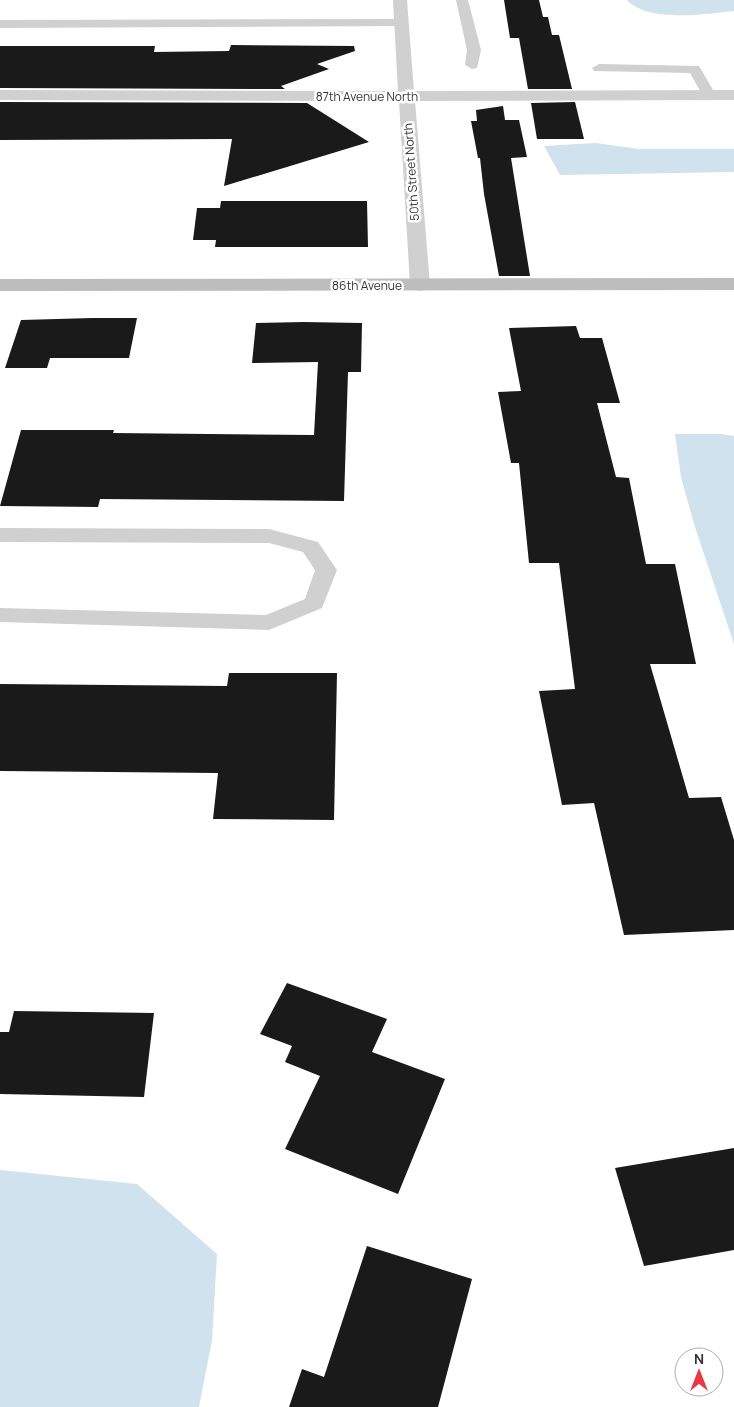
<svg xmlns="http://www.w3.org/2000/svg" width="734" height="1407" viewBox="0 0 734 1407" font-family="Manrope,sans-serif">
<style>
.water{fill:#cfe2ee}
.building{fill:#1a1a1a}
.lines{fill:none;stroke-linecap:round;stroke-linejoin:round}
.lane{fill:#d0d0d0;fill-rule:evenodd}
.street{fill:#d0d0d0;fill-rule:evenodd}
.secondary{fill:#bdbdbd;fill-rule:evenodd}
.labels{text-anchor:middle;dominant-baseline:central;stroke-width:5;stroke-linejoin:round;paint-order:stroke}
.far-street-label{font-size:12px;fill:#333;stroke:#fff}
</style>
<rect width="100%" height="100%" fill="#fff"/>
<g class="water">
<path d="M627 0H734V11C706 14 648 23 627 0Z"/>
<polygon points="596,143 639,149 734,149 734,172 560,175 544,146"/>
<polygon points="675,434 721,434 734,436 734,644 694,524 681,477"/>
<polygon points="0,1170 137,1184 217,1254 212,1340 199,1407 0,1407"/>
</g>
<g class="building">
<polygon points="504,0 539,0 543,17 548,17 552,35 559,35 572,89 528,89 519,38 510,38"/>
<polygon points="231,45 354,46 355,51 317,64 329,69 281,86 285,89 0,88 0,46 155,46 154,52 229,51"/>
<polygon points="0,102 307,103 369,142 224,186 232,139 0,140"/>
<polygon points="575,102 584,139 537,139 531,103"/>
<polygon points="503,106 505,120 519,120 527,157 511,158 530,276 499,276 484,194 480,158 478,158 471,121 477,121 476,110"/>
<polygon points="221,201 367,201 368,247 215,247 216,240 193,240 197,208 220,208"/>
<polygon points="92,318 137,318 129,358 50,358 47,368 5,368 21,320"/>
<polygon points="304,322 362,323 361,372 348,372 344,501 100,499 98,507 0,506 21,430 114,430 113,433 314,435 318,362 252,363 256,323"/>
<polygon points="576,326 580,338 602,338 620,403 597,403 616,477 629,478 646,564 675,564 696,664 650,664 689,798 721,797 734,840 734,930 624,935 594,803 562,805 539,691 575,689 559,563 529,563 519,463 511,463 498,392 521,391 509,328"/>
<polygon points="229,673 337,673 334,820 213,819 218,773 0,771 0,684 227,686"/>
<polygon points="287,983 387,1019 372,1052 445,1079 398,1194 285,1149 320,1076 285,1062 292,1046 260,1034"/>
<polygon points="14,1011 154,1013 144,1097 0,1094 0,1032 9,1032"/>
<polygon points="734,1148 734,1250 644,1266 615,1168"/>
<polygon points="367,1246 472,1279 438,1407 289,1407 302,1369 324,1377"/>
</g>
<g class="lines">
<g class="lane">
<polygon points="456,0 468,0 481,50 477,68 472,69 465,65 467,50"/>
<polygon points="401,19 405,20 407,23 405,26 0,28 0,20"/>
<polygon points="599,64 699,66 716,95 709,99 704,98 690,73 594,71 592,68"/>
<polygon points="0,528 269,529 318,542 337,570 322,608 269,630 0,622 0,608 266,615 305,599 315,570 303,552 269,543 0,542"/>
</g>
<polygon class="street" points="393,0 407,0 414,91 734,90 734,100 415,101 430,285 427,289 420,291 413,289 410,285 399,101 0,100 0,90 398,91"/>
<polygon class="secondary" points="734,278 734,290 0,291 0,279"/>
</g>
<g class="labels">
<g class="far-street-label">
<text x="367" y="96">87th Avenue North</text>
<text transform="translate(411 172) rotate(-94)">50th Street North</text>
<text x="367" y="285">86th Avenue</text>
</g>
</g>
<g transform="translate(699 1372)"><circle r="24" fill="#ffffff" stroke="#adadad"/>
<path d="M0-4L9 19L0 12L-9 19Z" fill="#e63946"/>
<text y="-8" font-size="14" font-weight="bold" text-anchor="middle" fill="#333333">N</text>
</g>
</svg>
